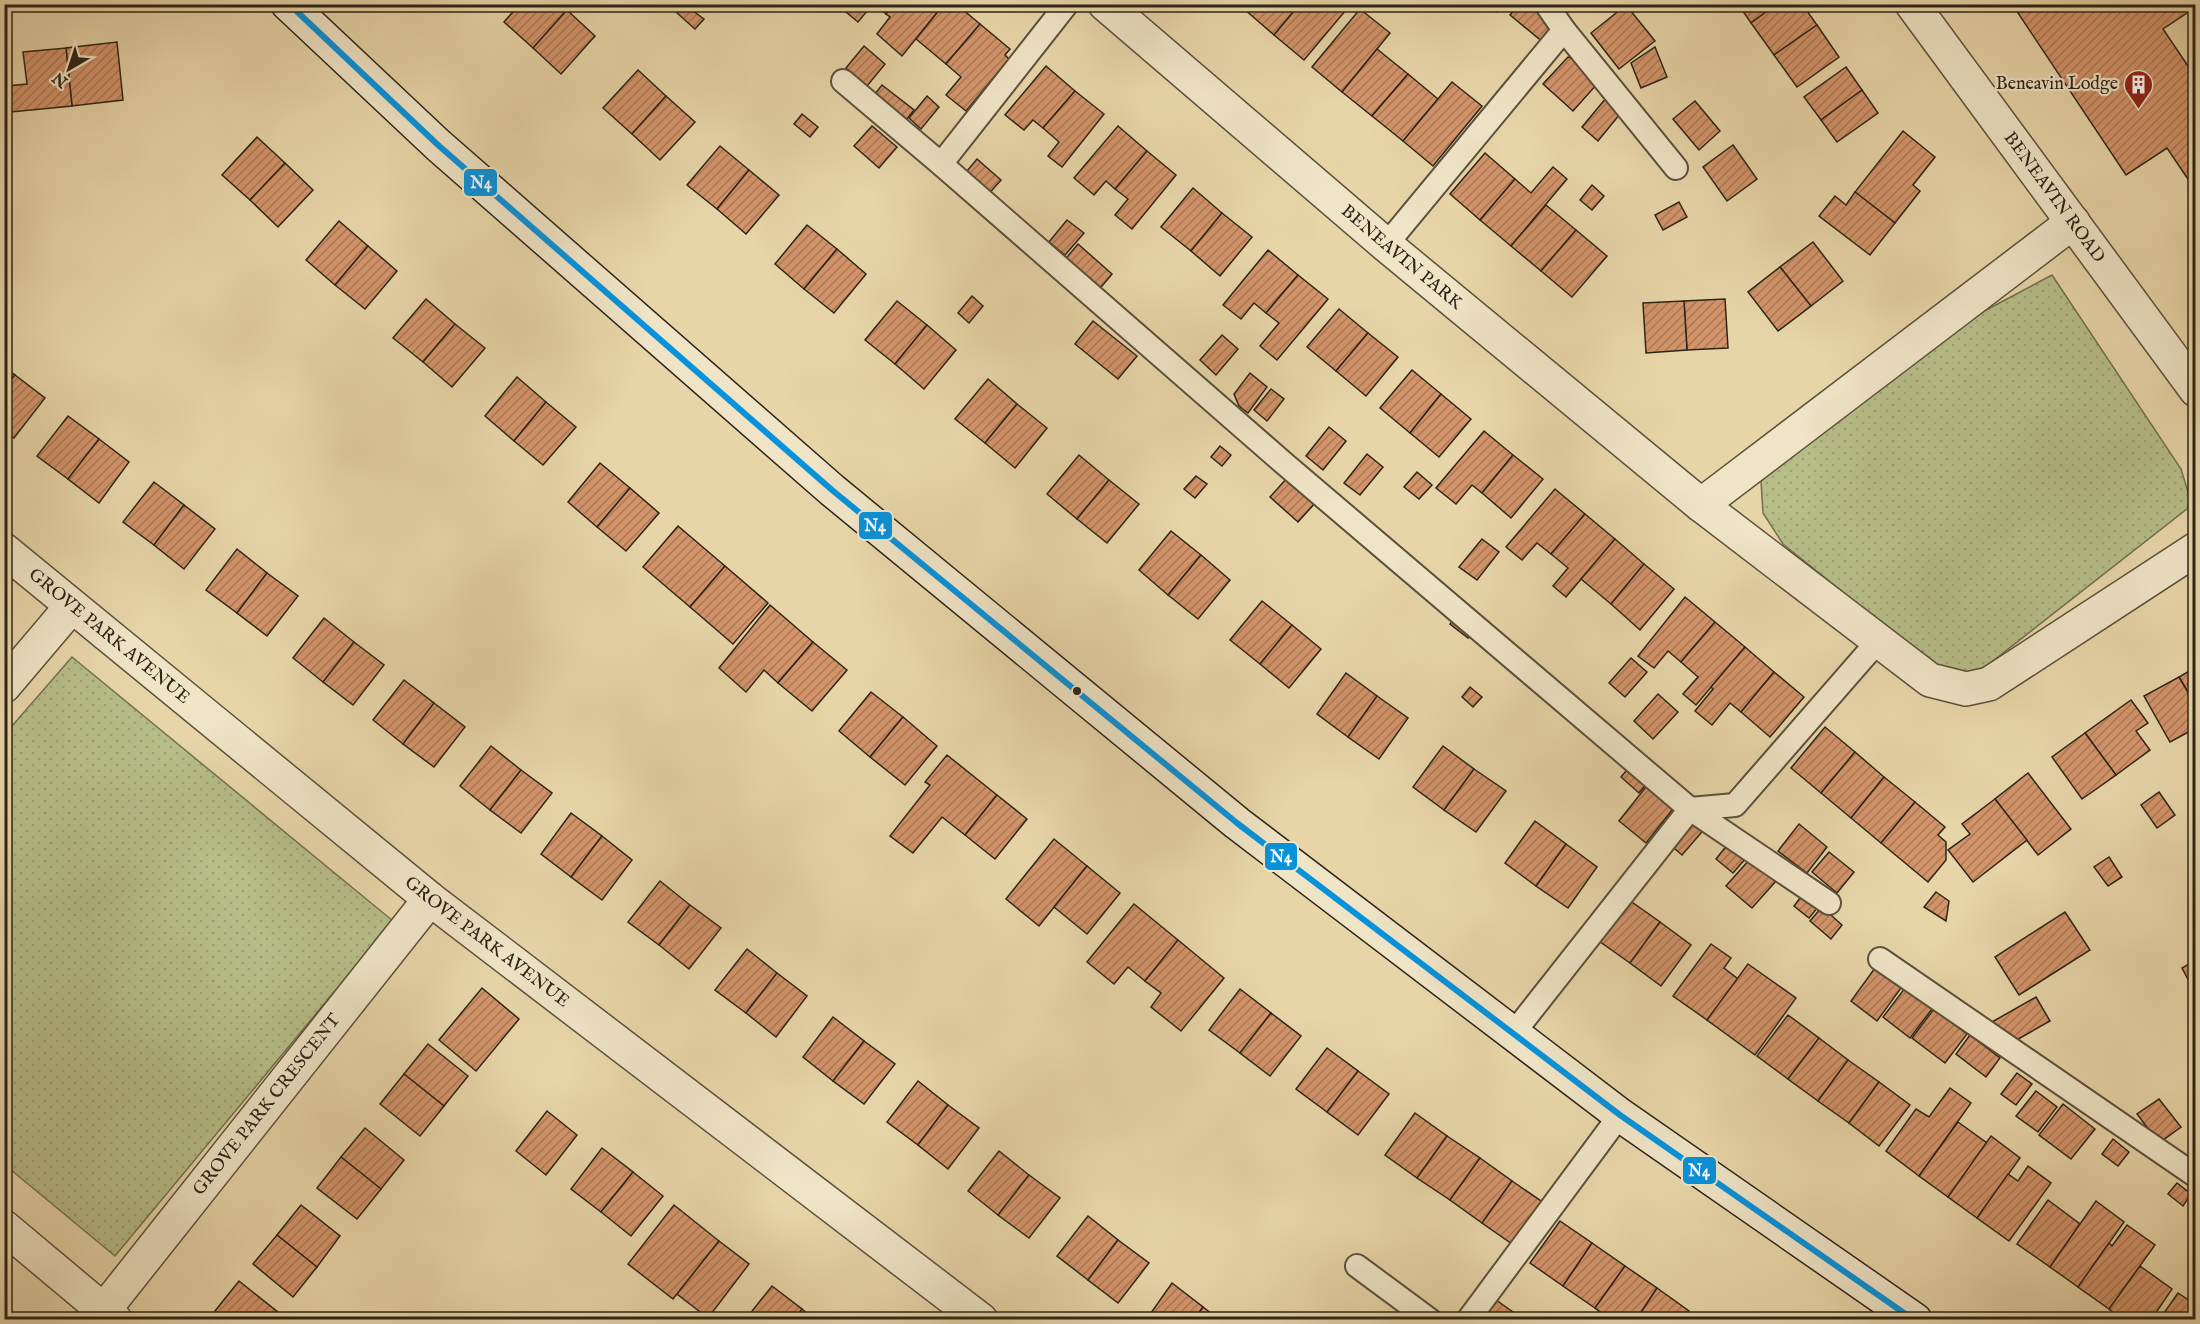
<svg xmlns="http://www.w3.org/2000/svg" width="2200" height="1324" viewBox="0 0 2200 1324" font-family="'IM FELL English',serif">
<style>
.grass{fill:url(#grass-dots);stroke:#72704f;stroke-width:1.5}
.building{fill:url(#building-hatch);stroke:#2d2417;stroke-width:1.5}
.lines{fill:none;stroke-linecap:round;stroke-linejoin:round}
.lane-casing{stroke:#5c503b;stroke-width:26}
.street-casing{stroke:#5c503b;stroke-width:36}
.secondary-casing{stroke:#2d2417;stroke-width:36}
.lane{stroke:#efe4c6;stroke-width:22}
.street{stroke:#efe4c6;stroke-width:33}
.secondary{stroke:#efe4c6;stroke-width:33}
.bus-1-casing{stroke:#efe4c6;stroke-width:10}
.bus-1{stroke:#0792dc;stroke-width:6}
.bus-dot{fill:#2d2417;stroke:#efe4c6;stroke-width:2}
.labels{text-anchor:middle;dominant-baseline:central;stroke-width:4.5;stroke-linejoin:round;paint-order:stroke}
.poi-label{font-size:18px;fill:#2d2417;stroke:#efe4c6;text-anchor:end}
.street-label{font-size:18px;fill:#2d2417;stroke:#efe4c6}
.line-badge{stroke:#efe4c6;stroke-width:2}
.badge-label{font-size:16px;text-anchor:middle;font-weight:bold;fill:#fff}
</style>
<defs>
<pattern id="grass-dots" width="8" height="8" patternUnits="userSpaceOnUse" patternTransform="scale(1.5)"><rect width="8" height="8" fill="#b6bd87"/><path d="M2 2h.1M6 6h.1" fill="none" stroke="#9da274" stroke-width="1.8" stroke-linecap="round"/></pattern>
<pattern id="building-hatch" width="6" height="6" patternUnits="userSpaceOnUse" patternTransform="scale(1.5)"><rect width="6" height="6" fill="#d3946a"/><path d="M-1 1l2-2M0 6l6-6M5 7l2-2" fill="none" stroke="#ac7956"/></pattern>
</defs>
<rect width="100%" height="100%" fill="#e7d5a8"/>
<filter id="stains"><feTurbulence type="fractalNoise" baseFrequency=".00333" numOctaves="4"/><feColorMatrix values="0 0 0 0 .2 0 0 0 0 .09 0 0 0 0 .02 0 0 0 .5 -.17"/></filter>
<radialGradient id="worn" r=".72"><stop offset=".6" stop-color="#630" stop-opacity="0"/><stop offset="1" stop-color="#630" stop-opacity=".3"/></radialGradient>
<g class="grass">
<polygon points="2052,275 2181,469 2192,505 1980,671 1956,674 1931,663 1783,544 1763,513 1761,481 1901,364 1958,325"/>
<polygon points="72,657 393,921 115,1256 5,1165 5,734"/>
</g>
<g class="building">
<polygon points="520,4 561,4 567,10 533,48 504,22"/>
<polygon points="684,4 704,19 695,29 677,13"/>
<polygon points="842,4 873,4 858,22 840,7"/>
<polygon points="874,4 893,4 886,14"/>
<polygon points="893,4 944,4 902,56 877,34 890,17 886,14"/>
<polygon points="944,4 956,4 980,24 946,64 916,39"/>
<polygon points="1248,4 1300,4 1274,35 1244,9"/>
<polygon points="1300,4 1351,4 1304,60 1274,35"/>
<polygon points="1487,4 1503,4 1497,12"/>
<polygon points="1519,4 1540,4 1552,15 1550,36 1544,43 1510,15"/>
<polygon points="1738,4 1777,4 1751,23"/>
<polygon points="1777,4 1802,4 1817,25 1774,55 1751,23"/>
<polygon points="2012,4 2196,4 2196,7 2163,29 2192,72 2196,70 2196,191 2167,148 2126,175"/>
<polygon points="1626,5 1655,41 1619,69 1591,33"/>
<polygon points="1360,9 1390,33 1342,92 1312,67"/>
<polygon points="567,10 595,36 561,74 533,48"/>
<polygon points="980,24 1010,49 1005,55 1009,59 966,111 946,95 961,77 946,64"/>
<polygon points="1817,25 1839,57 1797,87 1774,55"/>
<polygon points="117,42 123,100 72,106 66,48"/>
<polygon points="864,46 885,64 867,86 846,68"/>
<polygon points="1655,47 1667,77 1641,88 1631,63"/>
<polygon points="66,48 72,106 11,112 7,86 27,84 23,52"/>
<polygon points="1377,49 1408,74 1372,116 1342,92"/>
<polygon points="1568,57 1583,61 1598,83 1573,111 1543,84"/>
<polygon points="1046,66 1075,91 1043,128 1033,120 1024,130 1005,115"/>
<polygon points="1846,67 1862,90 1821,120 1804,97"/>
<polygon points="638,70 666,96 632,134 603,108"/>
<polygon points="1408,74 1438,99 1403,141 1372,116"/>
<polygon points="1452,82 1482,106 1433,166 1403,141"/>
<polygon points="882,85 914,110 903,124 871,99"/>
<polygon points="1862,90 1878,113 1837,142 1821,120"/>
<polygon points="1075,91 1104,114 1062,167 1048,156 1059,142 1043,128"/>
<polygon points="666,96 695,122 660,160 632,134"/>
<polygon points="927,96 939,107 921,129 909,118"/>
<polygon points="1607,97 1620,114 1598,141 1582,127"/>
<polygon points="1695,101 1720,131 1699,150 1673,119"/>
<polygon points="802,114 818,127 810,137 794,124"/>
<polygon points="872,126 897,147 879,168 854,146"/>
<polygon points="1118,126 1147,151 1115,189 1106,181 1094,195 1074,178"/>
<polygon points="1903,131 1935,157 1913,185 1920,191 1895,223 1855,192"/>
<polygon points="257,137 285,163 250,200 222,175"/>
<polygon points="1733,145 1757,179 1727,201 1703,167"/>
<polygon points="720,146 749,170 717,209 687,185"/>
<polygon points="1147,151 1176,175 1132,229 1115,215 1128,199 1115,189"/>
<polygon points="1485,153 1515,179 1480,220 1450,194"/>
<polygon points="977,159 1001,180 986,197 962,177"/>
<polygon points="285,163 313,190 278,227 250,200"/>
<polygon points="1553,167 1567,179 1511,246 1480,220 1515,179 1531,193"/>
<polygon points="749,170 779,195 746,234 717,209"/>
<polygon points="1592,185 1604,196 1592,210 1580,200"/>
<polygon points="1193,188 1222,213 1191,251 1161,227"/>
<polygon points="1855,192 1895,223 1870,255 1819,216 1835,196 1846,205"/>
<polygon points="1679,202 1687,217 1663,230 1655,215"/>
<polygon points="1546,205 1576,230 1541,271 1511,246"/>
<polygon points="1222,213 1252,237 1220,276 1191,251"/>
<polygon points="1067,220 1084,233 1065,255 1049,242"/>
<polygon points="339,221 368,246 335,285 306,260"/>
<polygon points="807,225 837,249 804,289 775,264"/>
<polygon points="1576,230 1607,256 1572,297 1541,271"/>
<polygon points="1813,242 1843,281 1811,306 1780,267"/>
<polygon points="1078,244 1112,274 1097,292 1063,262"/>
<polygon points="368,246 397,271 365,309 335,285"/>
<polygon points="837,249 866,274 834,313 804,289"/>
<polygon points="1268,250 1298,275 1266,313 1254,303 1241,319 1223,305"/>
<polygon points="1780,267 1811,306 1778,331 1748,292"/>
<polygon points="1298,275 1328,299 1277,360 1260,346 1279,323 1266,313"/>
<polygon points="972,296 983,306 969,323 958,313"/>
<polygon points="426,299 455,324 423,362 393,338"/>
<polygon points="1725,299 1728,348 1687,350 1684,301"/>
<polygon points="897,301 927,325 895,364 865,340"/>
<polygon points="1684,301 1687,350 1646,353 1643,303"/>
<polygon points="1339,309 1368,333 1336,371 1307,347"/>
<polygon points="1093,321 1137,356 1118,379 1075,344"/>
<polygon points="455,324 485,348 452,387 423,362"/>
<polygon points="927,325 956,350 924,389 895,364"/>
<polygon points="1368,333 1398,357 1366,396 1336,371"/>
<polygon points="1222,335 1238,349 1216,375 1200,360"/>
<polygon points="4,367 15,375 4,388"/>
<polygon points="1412,370 1441,394 1410,433 1380,408"/>
<polygon points="1250,373 1267,387 1248,413 1239,406 1234,394"/>
<polygon points="15,375 45,398 14,438 4,431 4,388"/>
<polygon points="517,377 546,402 514,441 485,416"/>
<polygon points="988,379 1017,404 985,443 955,419"/>
<polygon points="1271,389 1284,399 1267,421 1254,410"/>
<polygon points="1441,394 1471,419 1439,457 1410,433"/>
<polygon points="546,402 576,427 543,465 514,441"/>
<polygon points="1017,404 1047,428 1015,468 985,443"/>
<polygon points="68,416 99,439 68,479 37,456"/>
<polygon points="1329,427 1346,441 1323,470 1306,456"/>
<polygon points="1484,431 1513,455 1482,493 1472,485 1456,504 1436,488"/>
<polygon points="99,439 129,462 99,503 68,479"/>
<polygon points="1220,446 1231,455 1222,466 1211,457"/>
<polygon points="1367,454 1383,467 1360,495 1344,483"/>
<polygon points="1079,455 1109,480 1077,519 1047,494"/>
<polygon points="1513,455 1543,479 1511,518 1482,493"/>
<polygon points="600,463 630,488 597,527 568,502"/>
<polygon points="1417,472 1432,485 1419,499 1404,487"/>
<polygon points="1196,476 1207,484 1195,498 1184,489"/>
<polygon points="1287,478 1316,502 1298,522 1270,497"/>
<polygon points="1109,480 1139,504 1107,543 1077,519"/>
<polygon points="154,482 184,505 154,545 123,522"/>
<polygon points="630,488 659,513 626,551 597,527"/>
<polygon points="1555,489 1585,514 1551,554 1537,543 1522,560 1506,547"/>
<polygon points="184,505 215,529 184,569 154,545"/>
<polygon points="1585,514 1615,539 1566,597 1553,586 1568,568 1551,554"/>
<polygon points="678,526 725,566 690,607 643,567"/>
<polygon points="1171,531 1201,555 1168,595 1139,570"/>
<polygon points="1482,539 1499,552 1477,580 1459,567"/>
<polygon points="1615,539 1644,564 1611,604 1581,579"/>
<polygon points="237,549 267,573 237,613 206,590"/>
<polygon points="1201,555 1230,580 1198,619 1168,595"/>
<polygon points="1644,564 1674,589 1640,630 1611,604"/>
<polygon points="725,566 768,603 733,644 690,607"/>
<polygon points="267,573 298,596 267,636 237,613"/>
<polygon points="1685,597 1715,622 1681,662 1668,651 1654,668 1638,656"/>
<polygon points="1262,601 1292,625 1260,664 1230,640"/>
<polygon points="770,605 813,642 778,683 764,670 746,692 719,668"/>
<polygon points="1457,615 1476,629 1468,638 1450,624"/>
<polygon points="324,618 354,642 323,682 293,658"/>
<polygon points="1715,622 1745,647 1696,705 1683,694 1698,677 1681,662"/>
<polygon points="1292,625 1321,649 1289,688 1260,664"/>
<polygon points="354,642 384,665 353,705 323,682"/>
<polygon points="813,642 847,670 812,711 778,683"/>
<polygon points="1745,647 1774,672 1741,712 1730,703 1712,725 1695,711 1713,689 1711,687"/>
<polygon points="1631,658 1647,672 1625,697 1609,683"/>
<polygon points="2196,667 2196,706 2179,677"/>
<polygon points="1774,672 1804,697 1770,737 1741,712"/>
<polygon points="1346,673 1377,696 1348,737 1317,714"/>
<polygon points="2179,677 2196,706 2196,728 2170,742 2144,696"/>
<polygon points="404,680 434,703 403,744 373,720"/>
<polygon points="1470,687 1482,697 1473,707 1462,697"/>
<polygon points="871,692 903,717 870,757 839,731"/>
<polygon points="1658,694 1678,712 1653,739 1634,721"/>
<polygon points="1377,696 1408,718 1379,759 1348,737"/>
<polygon points="2131,700 2148,723 2136,731 2150,750 2116,775 2085,733"/>
<polygon points="434,703 465,727 434,767 403,744"/>
<polygon points="903,717 937,746 905,785 870,757"/>
<polygon points="1825,727 1855,752 1821,793 1791,768"/>
<polygon points="2085,733 2116,775 2082,799 2052,757"/>
<polygon points="491,746 521,770 490,810 460,786"/>
<polygon points="1443,746 1474,769 1444,810 1413,787"/>
<polygon points="1855,752 1884,777 1851,818 1821,793"/>
<polygon points="947,755 997,795 965,835 942,817 913,853 890,836 930,785 925,782"/>
<polygon points="1631,765 1649,781 1639,793 1621,777"/>
<polygon points="1474,769 1506,791 1476,832 1444,810"/>
<polygon points="521,770 552,793 521,833 490,810"/>
<polygon points="2028,773 2071,829 2038,855 1995,799"/>
<polygon points="1884,777 1915,802 1881,843 1851,818"/>
<polygon points="1649,783 1676,805 1646,843 1619,821"/>
<polygon points="2159,792 2175,815 2157,828 2141,805"/>
<polygon points="997,795 1027,819 995,859 965,835"/>
<polygon points="1995,799 2027,840 1973,882 1948,850 1970,834 1962,824"/>
<polygon points="1915,802 1945,827 1938,835 1946,842 1946,860 1928,882 1881,843"/>
<polygon points="571,813 602,836 571,877 541,854"/>
<polygon points="1692,815 1707,826 1682,855 1668,843"/>
<polygon points="1535,821 1566,844 1536,886 1505,863"/>
<polygon points="1799,824 1827,847 1807,873 1778,851"/>
<polygon points="602,836 632,860 602,900 571,877"/>
<polygon points="1054,839 1087,866 1039,926 1006,899"/>
<polygon points="1566,844 1597,867 1568,908 1536,886"/>
<polygon points="1728,844 1746,858 1733,873 1716,859"/>
<polygon points="1829,852 1854,872 1837,893 1812,872"/>
<polygon points="2109,857 2122,877 2108,886 2094,867"/>
<polygon points="1750,859 1776,881 1752,908 1726,886"/>
<polygon points="1087,866 1120,893 1087,934 1054,907"/>
<polygon points="660,881 690,905 659,945 628,922"/>
<polygon points="1936,892 1949,901 1946,921 1924,907"/>
<polygon points="1803,894 1819,906 1809,918 1794,906"/>
<polygon points="1629,900 1660,922 1630,963 1599,941"/>
<polygon points="1134,904 1178,940 1145,981 1128,967 1114,984 1087,962"/>
<polygon points="690,905 721,928 689,969 659,945"/>
<polygon points="1822,907 1842,925 1831,939 1810,921"/>
<polygon points="2065,912 2090,950 2019,995 1995,957"/>
<polygon points="1660,922 1691,945 1661,986 1630,963"/>
<polygon points="1178,940 1224,978 1181,1031 1151,1007 1161,993 1145,981"/>
<polygon points="1711,944 1731,958 1724,968 1738,979 1707,1020 1673,996"/>
<polygon points="747,949 777,973 746,1013 715,990"/>
<polygon points="2196,960 2196,982 2191,985 2182,968"/>
<polygon points="1748,964 1796,998 1755,1055 1707,1020"/>
<polygon points="1875,968 1901,988 1877,1021 1851,1001"/>
<polygon points="777,973 807,996 776,1037 746,1013"/>
<polygon points="482,988 519,1019 476,1071 439,1040"/>
<polygon points="1905,988 1932,1009 1910,1038 1883,1017"/>
<polygon points="1240,989 1271,1013 1240,1053 1209,1030"/>
<polygon points="2036,997 2050,1021 2013,1042 1992,1022"/>
<polygon points="1934,1009 1967,1034 1945,1063 1912,1038"/>
<polygon points="1271,1013 1301,1036 1270,1076 1240,1053"/>
<polygon points="1788,1015 1819,1038 1788,1079 1757,1056"/>
<polygon points="833,1017 864,1041 833,1081 803,1057"/>
<polygon points="1970,1035 2000,1058 1986,1077 1956,1054"/>
<polygon points="1819,1038 1848,1060 1818,1101 1788,1079"/>
<polygon points="864,1041 895,1064 864,1104 833,1081"/>
<polygon points="428,1044 468,1076 444,1106 404,1074"/>
<polygon points="1327,1048 1358,1071 1327,1112 1296,1089"/>
<polygon points="1848,1060 1879,1082 1849,1123 1818,1101"/>
<polygon points="1358,1071 1389,1094 1358,1135 1327,1112"/>
<polygon points="2017,1073 2032,1084 2016,1105 2001,1094"/>
<polygon points="404,1074 444,1106 420,1136 380,1104"/>
<polygon points="918,1081 948,1105 918,1145 887,1122"/>
<polygon points="1879,1082 1910,1105 1879,1146 1849,1123"/>
<polygon points="1950,1088 1971,1103 1919,1176 1886,1151 1916,1109 1929,1117"/>
<polygon points="2036,1091 2057,1107 2038,1132 2016,1116"/>
<polygon points="2159,1099 2181,1127 2159,1143 2137,1114"/>
<polygon points="2063,1104 2095,1129 2071,1159 2039,1135"/>
<polygon points="948,1105 979,1128 948,1169 918,1145"/>
<polygon points="547,1111 577,1135 546,1175 516,1151"/>
<polygon points="1415,1113 1447,1136 1417,1178 1385,1155"/>
<polygon points="1958,1122 1987,1143 1948,1197 1919,1176"/>
<polygon points="365,1128 404,1160 381,1189 341,1157"/>
<polygon points="1447,1136 1480,1158 1450,1200 1417,1178"/>
<polygon points="1991,1136 2020,1158 1977,1218 1948,1197"/>
<polygon points="2113,1139 2129,1152 2118,1166 2102,1154"/>
<polygon points="602,1148 633,1172 601,1212 571,1189"/>
<polygon points="999,1151 1029,1175 998,1215 968,1191"/>
<polygon points="341,1157 381,1189 357,1219 317,1188"/>
<polygon points="1480,1158 1512,1181 1482,1223 1450,1200"/>
<polygon points="2028,1166 2051,1183 2009,1241 1977,1218 2008,1174 2018,1181"/>
<polygon points="633,1172 663,1196 631,1236 601,1212"/>
<polygon points="1029,1175 1060,1198 1029,1238 998,1215"/>
<polygon points="1512,1181 1544,1203 1515,1246 1482,1223"/>
<polygon points="2177,1183 2191,1194 2183,1206 2168,1194"/>
<polygon points="2048,1200 2080,1224 2050,1267 2017,1244"/>
<polygon points="2096,1201 2124,1222 2078,1287 2050,1267"/>
<polygon points="301,1205 340,1236 317,1267 277,1235"/>
<polygon points="674,1205 719,1241 673,1299 628,1264"/>
<polygon points="1088,1216 1118,1240 1088,1280 1057,1256"/>
<polygon points="1560,1221 1592,1243 1563,1286 1530,1263"/>
<polygon points="2127,1225 2155,1245 2109,1309 2078,1287 2109,1243 2112,1246"/>
<polygon points="277,1235 317,1267 293,1297 253,1264"/>
<polygon points="1118,1240 1149,1263 1118,1303 1088,1280"/>
<polygon points="719,1241 749,1264 708,1318 677,1294"/>
<polygon points="1592,1243 1625,1266 1595,1308 1563,1286"/>
<polygon points="1625,1266 1657,1288 1636,1320 1611,1320 1595,1308"/>
<polygon points="2140,1266 2172,1289 2151,1320 2123,1320 2109,1309"/>
<polygon points="239,1281 279,1313 274,1320 226,1320 215,1311"/>
<polygon points="1172,1283 1203,1307 1194,1320 1146,1320"/>
<polygon points="772,1286 802,1309 794,1320 745,1320"/>
<polygon points="1657,1288 1689,1311 1683,1320 1636,1320"/>
<polygon points="2178,1293 2196,1305 2196,1320 2159,1320"/>
<polygon points="1492,1297 1524,1320 1481,1320"/>
<polygon points="1203,1307 1220,1320 1194,1320"/>
<polygon points="802,1309 815,1320 794,1320"/>
</g>
<g class="lines">
<defs>
<g id="lane">
<polyline points="1564,30 1676,168"/>
<polyline points="843,81 941,164 1286,465 1690,809 1829,903"/>
<polyline points="941,164 1067,4"/>
<polyline points="1386,245 1564,30 1546,4"/>
<polyline points="1880,959 2196,1176"/>
<polyline points="1512,1035 1690,809 1735,805 1878,641"/>
<polyline points="1357,1266 1430,1320"/>
<polyline points="1468,1320 1620,1115"/>
</g>
<g id="street">
<path id="s1" d="M1105 4 1386 245 1701 505 1930 680 1966 689 1989 684 2196 549"/>
<path id="s2" d="M1912 4 2196 390"/>
<polyline points="1701,505 2073,222"/>
<path id="s3" d="M4 550 430 899 981 1320"/>
<polyline points="4,686 71,607"/>
<polyline points="4,1227 115,1320"/>
<path id="s4" d="M104 1310 430 899"/>
</g>
<polyline id="secondary" points="288,4 438,145 832,490 1237,823 1620,1115 1915,1320"/>
</defs>
<use href="#lane" class="lane-casing"/>
<use href="#street" class="street-casing"/>
<use href="#secondary" class="secondary-casing"/>
<use href="#lane" class="lane"/>
<use href="#street" class="street"/>
<use href="#secondary" class="secondary"/>
<defs>
<polyline id="bus-1" points="289,4 438,145 832,490 1237,823 1620,1115 1914,1320"/>
</defs>
<use href="#bus-1" class="bus-1-casing"/>
<use href="#bus-1" class="bus-1"/>
</g>
<defs>
<symbol id="building-pin" viewBox="-11 -11 22 30"><path d="M0 17L-7.5 6A9.5 9.5 0 1 1 7.5 6Z" fill="#8f2418" stroke="#efe4c6"/><path d="M-4-6H4V6H1V3H-1V6H-4ZM-2.5-4.3h1.7v1.8h-1.7ZM.8-4.3h1.7v1.8H.8ZM-2.5-1h1.7V.8h-1.7ZM.8-1h1.7V.8H.8Z" fill="#fff"/></symbol>
</defs>
<g fill-rule="evenodd">
<use href="#building-pin" x="2122" y="68" width="33" height="45"/>
</g>
<circle class="bus-dot" cx="1077" cy="691" r="5"/>
<g class="labels">
<g class="poi-label">
<text x="2118" y="84">Beneavin Lodge</text>
</g>
<g class="street-label">
<text stroke="none"><textPath href="#s2" startOffset="240">BENEAVIN ROAD</textPath></text>
<text stroke="none"><textPath href="#s1" startOffset="390">BENEAVIN PARK</textPath></text>
<text stroke="none"><textPath href="#s3" startOffset="136">GROVE PARK AVENUE</textPath></text>
<text stroke="none"><textPath href="#s3" startOffset="622">GROVE PARK AVENUE</textPath></text>
<text stroke="none"><textPath href="#s4" startOffset="262">GROVE PARK CRESCENT</textPath></text>
</g>
</g>
<g class="line-badge">
<rect x="463" y="168" width="35" height="29" rx="6" fill="#0792dc"/>
<rect x="858" y="511" width="35" height="29" rx="6" fill="#0792dc"/>
<rect x="1264" y="842" width="34" height="29" rx="6" fill="#0792dc"/>
<rect x="1682" y="1156" width="35" height="29" rx="6" fill="#0792dc"/>
</g>
<g class="badge-label">
<text x="481" y="188">N4</text>
<text x="875" y="531">N4</text>
<text x="1281" y="862">N4</text>
<text x="1699" y="1176">N4</text>
</g>
<rect width="2200" height="1324" fill="none" stroke="#e7d5a8" stroke-width="24"/>
<rect x="6" y="6" width="2188" height="1312" fill="none" stroke="#2d2417" stroke-width="3"/>
<rect x="12" y="12" width="2176" height="1300" fill="none" stroke="#2d2417" stroke-width="1.5"/>
<g transform="translate(69 69) rotate(219)" stroke="#efe4c6" stroke-width="4.5" paint-order="stroke">
<path d="M0-4.5L10 22L0 15L-10 22Z" fill="#2d2417"/>
<text y="-9" font-size="16" font-weight="bold" text-anchor="middle" fill="#2d2417">N</text>
</g>
<rect width="100%" height="100%" filter="url(#stains)"/>
<rect width="100%" height="100%" fill="url(#worn)"/>
</svg>
